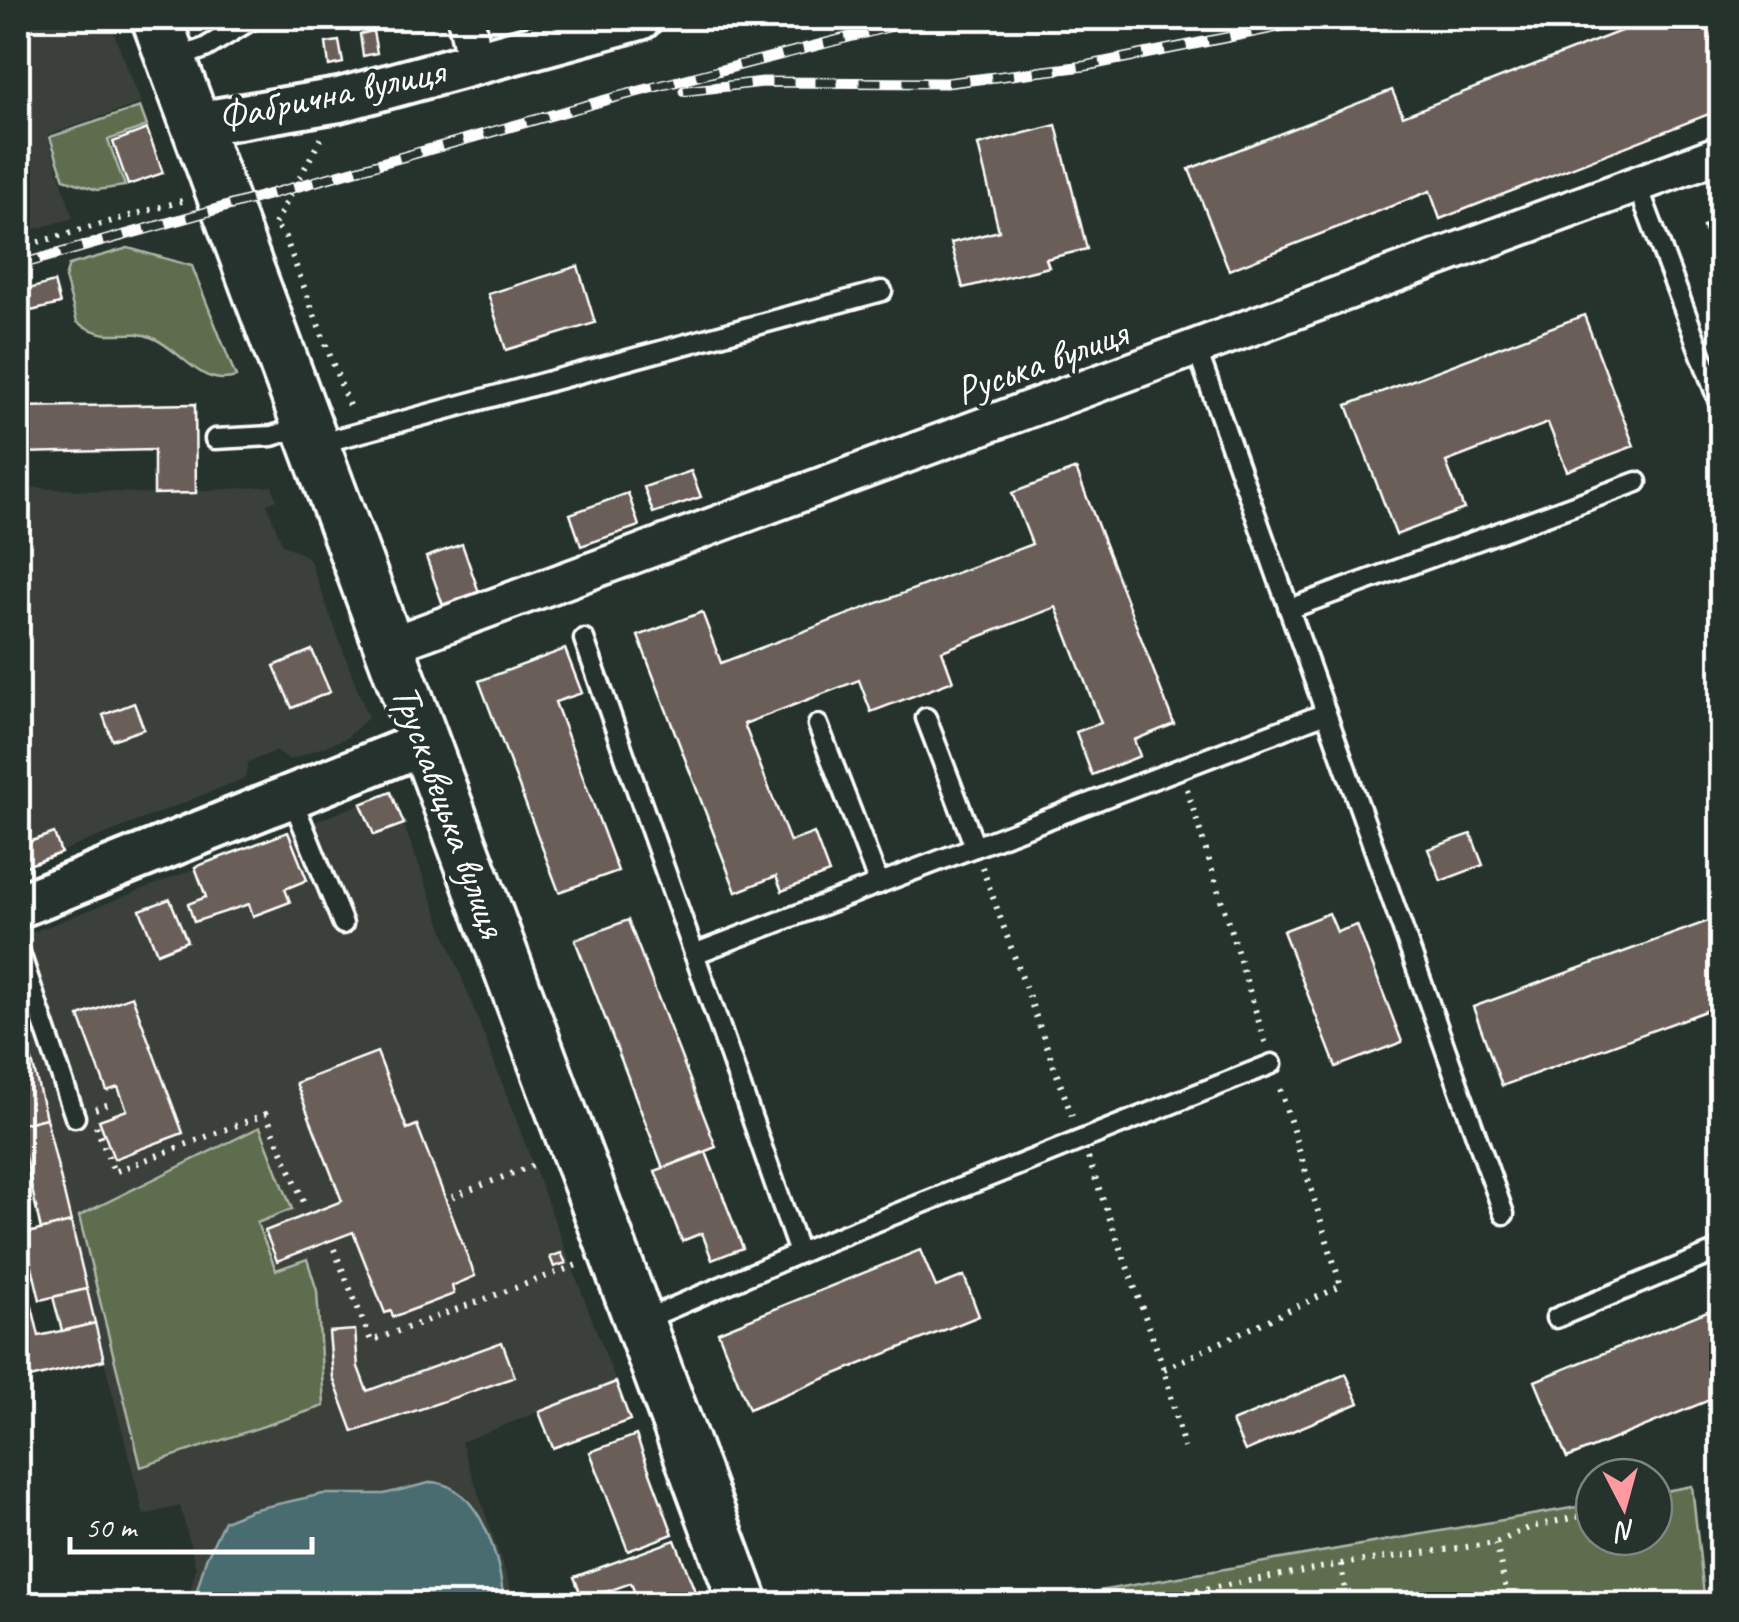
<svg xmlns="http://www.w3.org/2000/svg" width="1739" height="1622" viewBox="0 0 1739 1622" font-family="Caveat,sans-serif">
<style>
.built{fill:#3b403a}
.green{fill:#5e6d4f;stroke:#aeb6a7;stroke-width:2.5}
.water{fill:#4a6c71;stroke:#92a7aa;stroke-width:2.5}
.building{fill:#6b5e59;stroke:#fff;stroke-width:2.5}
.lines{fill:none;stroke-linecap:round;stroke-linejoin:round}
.service-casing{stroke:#fff;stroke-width:25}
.minor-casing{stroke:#fff;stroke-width:42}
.tertiary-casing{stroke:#fff;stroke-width:50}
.secondary-casing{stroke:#fff;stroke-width:55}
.path{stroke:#fff;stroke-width:6;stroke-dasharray:2.5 8;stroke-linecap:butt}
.service{stroke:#26332d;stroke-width:18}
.minor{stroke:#26332d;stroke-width:35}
.tertiary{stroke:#26332d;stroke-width:42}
.secondary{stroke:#26332d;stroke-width:48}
.rail-casing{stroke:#fff;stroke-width:11}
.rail{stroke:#26332d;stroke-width:8;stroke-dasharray:22;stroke-linecap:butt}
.labels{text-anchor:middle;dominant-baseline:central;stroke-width:8;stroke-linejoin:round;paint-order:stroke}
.street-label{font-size:40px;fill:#fff;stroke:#26332d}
</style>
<rect width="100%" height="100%" fill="#26332d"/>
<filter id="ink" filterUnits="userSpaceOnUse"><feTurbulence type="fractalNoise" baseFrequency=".01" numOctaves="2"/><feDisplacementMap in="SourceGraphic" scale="20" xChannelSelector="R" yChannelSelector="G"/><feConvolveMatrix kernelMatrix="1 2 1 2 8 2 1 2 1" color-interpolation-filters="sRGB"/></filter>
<g filter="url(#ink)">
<g class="built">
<polygon points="18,18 108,18 141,103 47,135 73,218 18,234"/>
<polygon points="272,486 277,500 267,504 282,544 309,558 368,718 346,738 290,760 276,751 248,762 245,778 18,869 18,487 154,494"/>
<polygon points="391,792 616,1382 461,1442 516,1604 187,1604 196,1568 180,1506 144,1515 104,1360 18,1003 18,938"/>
</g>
<g class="green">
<polygon points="140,107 147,126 108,140 125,186 97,190 64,179 50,137"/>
<path d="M128 248 192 266 236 377C200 388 183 351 153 338 126 326 111 345 77 322L65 278 69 265Z"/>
<polygon points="260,1127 292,1209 257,1223 276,1270 307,1259 317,1291 324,1406 141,1467 79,1216"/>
<polygon points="1692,1486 1705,1604 1025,1604 1594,1504 1594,1537 1654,1537 1654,1493"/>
</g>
<g class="water">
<path d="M433 1482C483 1488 500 1561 504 1604H193L206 1559 224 1521 251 1510 323 1494H384Z"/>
<polygon points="1721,1488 1721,1536 1707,1518 1708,1496"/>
</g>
<g class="building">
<polygon points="1654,18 1722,18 1722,109 1440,219 1430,191 1229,270 1189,169 1392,90 1403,116"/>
<polygon points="373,31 377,53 363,56 360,34"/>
<polygon points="339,41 343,63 329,66 326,43"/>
<polygon points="1056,125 1087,249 1046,259 1049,267 963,288 951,243 999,231 978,145"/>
<polygon points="147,129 163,173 128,185 113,142"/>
<polygon points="1722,220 1722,273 1703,227"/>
<polygon points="578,266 595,323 506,350 488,294"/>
<polygon points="54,282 60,304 31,311 25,290"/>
<polygon points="1584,315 1634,446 1567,471 1548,423 1446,462 1464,509 1396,535 1347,405"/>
<polygon points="195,404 196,493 154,494 154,450 18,453 18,407"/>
<polygon points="1076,469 1174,724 1134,740 1140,756 1092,775 1076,732 1101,723 1056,607 942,651 953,681 871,712 859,680 744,724 790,842 814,833 829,873 782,891 776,876 736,892 638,636 702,612 721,663 1032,544 1012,493"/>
<polygon points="691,471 701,497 653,513 644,487"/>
<polygon points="628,493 639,526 581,546 570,514"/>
<polygon points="462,544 481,598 445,611 426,557"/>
<polygon points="565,649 582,693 555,702 618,871 559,892 479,681"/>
<polygon points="312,650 330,692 292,708 274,666"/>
<polygon points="134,703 144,729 112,740 103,715"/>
<polygon points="391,792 404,824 374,835 361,804"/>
<polygon points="288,832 307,880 285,889 290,902 253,916 249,904 194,922 188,904 206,897 195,867"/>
<polygon points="54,833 61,853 18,869 18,846"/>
<polygon points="1471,834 1483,865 1441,881 1428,849"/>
<polygon points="170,899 187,941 157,953 140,910"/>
<polygon points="1329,913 1337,932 1357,925 1402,1042 1336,1067 1283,931"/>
<polygon points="1722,916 1722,1005 1502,1086 1473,1007"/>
<polygon points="628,920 716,1147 663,1168 575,940"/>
<polygon points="132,996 183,1133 114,1159 99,1120 127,1110 118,1087 107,1091 79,1016"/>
<polygon points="21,1016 46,1118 18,1125 18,1017"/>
<polygon points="377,1052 407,1129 417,1125 475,1276 452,1286 454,1294 393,1317 391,1311 385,1313 353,1232 277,1261 265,1231 342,1201 296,1083"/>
<polygon points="46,1118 71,1222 41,1230 18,1125"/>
<polygon points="706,1152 743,1248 712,1260 702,1233 682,1241 655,1171"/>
<polygon points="71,1222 87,1289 40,1300 24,1234"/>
<polygon points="920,1250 936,1287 964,1276 979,1316 749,1409 718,1332"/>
<polygon points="561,1253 566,1263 554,1267 550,1257"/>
<polygon points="24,1273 39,1336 95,1323 104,1360 18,1381 18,1274"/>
<polygon points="87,1289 95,1323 62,1331 53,1297"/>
<polygon points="1722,1305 1722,1395 1567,1458 1535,1381"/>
<polygon points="355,1330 358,1367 367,1391 502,1342 515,1377 353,1432 333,1378 329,1332"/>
<polygon points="1346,1374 1359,1403 1245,1451 1232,1422"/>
<polygon points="616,1382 630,1420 553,1448 539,1412"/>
<polygon points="636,1435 673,1534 628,1551 590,1452"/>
<polygon points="675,1540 700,1604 639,1604 631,1583 583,1600 574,1577"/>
</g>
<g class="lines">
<defs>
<g id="service">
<polyline points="175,59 205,48 254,18"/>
<polyline points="1637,184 1722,410"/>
<polyline points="1197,350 1504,1214"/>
<polyline points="215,439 272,436 308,425"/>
<polyline points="318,444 882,291"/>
<polyline points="1289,609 1637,482"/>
<polyline points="584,639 799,1253"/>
<polyline points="926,718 975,847"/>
<polyline points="818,725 879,884"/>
<polyline points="291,796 343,924"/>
<polyline points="18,947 75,1117"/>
<polyline points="694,954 1326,713"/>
<polyline points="1556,1318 1722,1249"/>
<polyline points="639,1322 825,1242 1272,1064"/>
</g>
<g id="minor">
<polyline points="466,18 475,62"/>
<polyline points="388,646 1722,153"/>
</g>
<g id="tertiary">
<polyline points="196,124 339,100 640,18"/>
<polyline points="18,906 424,743"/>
</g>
<polyline id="secondary" points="156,18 744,1604"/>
</defs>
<use href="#service" class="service-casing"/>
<use href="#minor" class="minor-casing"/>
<use href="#tertiary" class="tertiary-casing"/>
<use href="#secondary" class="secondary-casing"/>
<g class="path">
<polyline points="275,224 321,138"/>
<polyline points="278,228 285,237 351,411"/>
<polyline points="18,248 182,201"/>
<polyline points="1187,789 1266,1045"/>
<polyline points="982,867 1073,1119"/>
<polyline points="95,1109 112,1103"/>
<polyline points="96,1126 114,1172 266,1114 306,1207"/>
<polyline points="1088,1158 1164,1369 1184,1448"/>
<polyline points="452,1197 539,1163"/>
<polyline points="334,1249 371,1341 577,1265"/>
<polyline points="1164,1369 1341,1286 1279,1085"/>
<polyline points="1654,1502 1658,1501"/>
<polyline points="1496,1543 1509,1604"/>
<polyline points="1341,1564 1347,1604"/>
<polyline points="1124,1604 1341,1564 1496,1543 1531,1527 1594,1513"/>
</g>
<use href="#service" class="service"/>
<use href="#minor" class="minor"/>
<use href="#tertiary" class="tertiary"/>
<use href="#secondary" class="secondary"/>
<defs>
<g id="rail">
<polyline points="684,91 763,82 946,83 1085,66 1323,18"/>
<polyline points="18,265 609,99 923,18"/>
</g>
</defs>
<use href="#rail" class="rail-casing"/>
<use href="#rail" class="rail"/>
</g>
</g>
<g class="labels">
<g class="street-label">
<text transform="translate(331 94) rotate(-12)">Фабрична вулиця</text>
<text transform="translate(1041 362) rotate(-20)">Руська вулиця</text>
<text transform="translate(449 811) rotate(70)">Трускавецька вулиця</text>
</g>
</g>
<rect width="1739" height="1622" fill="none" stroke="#26332d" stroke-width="60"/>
<rect x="30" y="30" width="1679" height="1562" fill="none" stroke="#fff" stroke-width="4" filter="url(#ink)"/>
<g transform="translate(1624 1507) rotate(174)"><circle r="48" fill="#26332d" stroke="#7d8581" stroke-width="2.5"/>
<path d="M0-8L18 38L0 25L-18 38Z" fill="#ff9aa2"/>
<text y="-15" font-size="28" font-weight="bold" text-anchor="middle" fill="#ffffff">N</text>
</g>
<path d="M70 1537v15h242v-15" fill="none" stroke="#ffffff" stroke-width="5"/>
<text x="85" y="1537" font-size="30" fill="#ffffff" stroke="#26332d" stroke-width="8" paint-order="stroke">50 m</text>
</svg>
